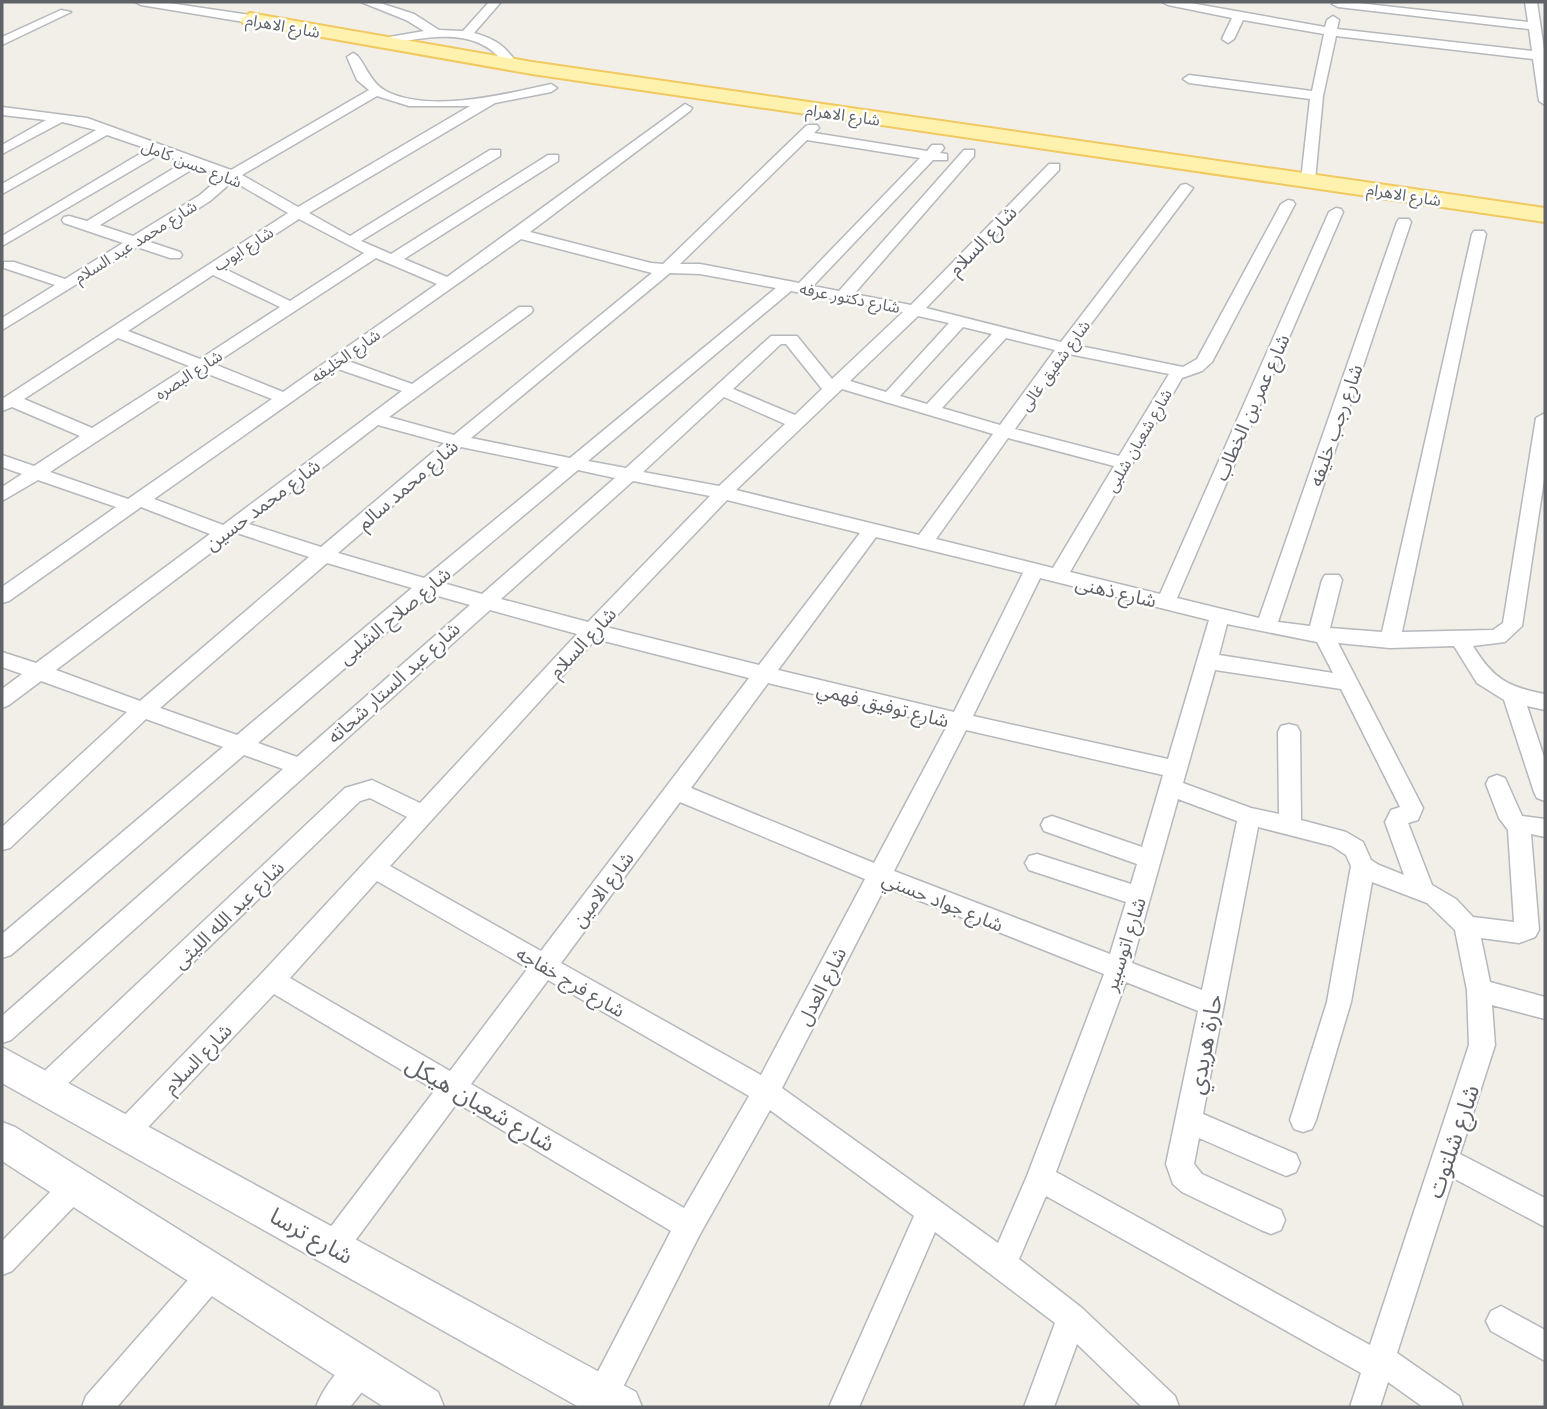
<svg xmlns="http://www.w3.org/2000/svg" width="1547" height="1409" viewBox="0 0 1547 1409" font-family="Lato,'Noto Sans Arabic',sans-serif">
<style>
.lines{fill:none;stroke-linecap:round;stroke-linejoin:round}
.street-casing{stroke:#b5b8bc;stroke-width:3}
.secondary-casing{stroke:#b6babf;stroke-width:3}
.primary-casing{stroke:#f2c960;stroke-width:4}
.street{fill:#fff;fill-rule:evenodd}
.secondary{fill:#fff;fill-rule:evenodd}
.primary{fill:#fff2af;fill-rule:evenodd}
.labels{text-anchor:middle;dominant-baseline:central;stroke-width:5;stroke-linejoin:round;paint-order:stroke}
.far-street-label{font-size:16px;fill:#5f6368;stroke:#fff}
.street-label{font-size:19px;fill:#5f6368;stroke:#fff}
.near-street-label{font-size:23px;fill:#5f6368;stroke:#fff}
</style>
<rect width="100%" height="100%" fill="#f1efe8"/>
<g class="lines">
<defs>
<g id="street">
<polygon points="135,2 162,2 250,15 256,19 250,23 141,5"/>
<path d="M361 2H377L414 14 439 30 463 31 489 2H501L474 33C495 39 506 46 517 64L515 67H507C484 33 448 34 411 40 400 41 388 46 378 45V39L424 31 406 20Z"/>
<polygon points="1162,2 1185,2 1325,27 1327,20 1333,16 1339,20 1337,29 1532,51 1529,29 1338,7 1332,4 1349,2 1528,22 1525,2 1537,2 1545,56 1545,105 1539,101 1533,59 1336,36 1323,96 1315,180 1313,183 1303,183 1301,180 1310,99 1189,83 1183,79 1189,75 1312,91 1324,34 1243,20 1234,39 1228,43 1222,39 1232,18 1168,5"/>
<polygon points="61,10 71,12 2,45 2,37"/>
<path d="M353 53C364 57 368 83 388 92 432 113 506 94 551 84L557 88 551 92 495 103 309 213 350 236 490 150H500V156L361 241 391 254 548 155H558V161L404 259 447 277 685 104 692 108 690 111 530 232 651 263 663 264 807 125H817L819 128 814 133 927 151 932 145H942L944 148 940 153 947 154V160H933L813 286 839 291 964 150H974V156L854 294 911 305 1049 164H1059V170L926 308 1061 342 1181 185 1186 184 1193 188 1075 345 1183 367 1197 359 1281 204 1288 200 1293 201 1295 204 1212 362 1202 371 1182 378 1070 572 1160 594 1329 212 1336 208 1341 209 1343 212 1177 598 1259 618 1397 222 1399 219H1409L1411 222 1278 622 1310 626 1322 580 1325 575H1339L1342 580 1330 628 1382 632 1472 234 1474 231H1484L1486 234 1402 632 1493 630 1503 623 1536 418 1545 413V473L1522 626 1505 642 1473 646C1493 679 1508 687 1545 694V710L1527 706 1545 760V801L1537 798 1534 792 1504 700 1477 683 1454 646 1390 648 1338 643 1423 808 1418 820 1408 823 1432 885 1456 899 1473 917 1514 922 1508 830 1499 818 1486 784 1489 778 1497 775 1505 778 1522 816 1545 819V837L1531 834 1539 930 1535 937 1519 943 1481 938 1490 982 1545 997V1019L1492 1005 1495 1045 1460 1154 1545 1198V1227L1453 1178 1397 1353 1459 1396 1463 1407H1423L1388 1382 1380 1407H1350L1361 1373 1046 1196 1019 1259 1082 1308 1175 1396 1179 1407H1142L1077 1344 1054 1407H1024L1055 1323 935 1232 859 1407H829L914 1216 770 1110 699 1236 613 1407H593L587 1396 591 1385 671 1231 457 1103 343 1257 333 1261 323 1257 319 1247 323 1237 435 1090 274 994 135 1141 126 1145 117 1141 113 1132 117 1123 263 972 407 817 370 798 360 801 54 1097 45 1100 36 1097 32 1088 36 1079 345 788 372 780 420 803 577 634 490 610 11 1040 2 1043V1016L283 769 244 755 11 955 2 958V934L223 747 146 719 10 848 2 850V827L127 712 41 681 9 705 2 708V689L22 674 2 667V652L36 663 210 534 141 507 9 601 2 603V587L116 507 38 480 2 501V487L22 474 2 467V455L34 466 80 436 12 407 2 411V399L288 213 233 181 210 201 147 241 180 252 182 255 180 258H170L137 247 2 330V318L55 285 4 268V262H14L65 279 123 243 64 223 62 220 64 217 69 216 87 221 184 162 160 154 2 246V236L148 149 107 135 2 194V184L96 130 62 122 2 154V145L46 120 2 115V107L87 118 231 170 369 90 357 80 347 57ZM377 96 409 106H470L298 207 242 175ZM807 140 920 158 799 283 700 264H680ZM196 167 222 176 200 195 133 236 100 225ZM299 219 364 253 290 301 223 268ZM521 239 652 273 454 435 389 417 531 313 533 310 531 307H519L412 384 348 361ZM376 258 437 284 283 392 214 364ZM670 273 700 274 776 288 570 458 471 438ZM213 275 280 307 200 359 128 331ZM791 291 903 312 832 379 797 336H771L626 468 588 461ZM918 316 949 323 886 392 850 381ZM963 327 992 334 927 404 900 396ZM118 338 189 366 92 428 24 399ZM1006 338 1055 350 1000 425 942 408ZM781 344H786L822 389 795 415 733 389ZM1069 354 1169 374 1119 456 1015 429ZM338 369 402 391 223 525 154 499ZM203 372 272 399 128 499 50 472ZM842 389 993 434 919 535 736 490ZM724 397 785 424 719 486 643 472ZM378 425 444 443 321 547 249 524ZM1008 438 1114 466 1053 568 936 539ZM461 447 559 467 424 578 338 553ZM578 470 615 478 482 594 443 583ZM633 481 710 496 588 622 501 599ZM727 500 860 533 759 665 606 627ZM237 533 309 557 140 701 56 670ZM876 537 1023 573 954 712 778 670ZM327 563 412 588 237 735 160 708ZM1040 578 1209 620 1168 759 973 716ZM431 594 470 605 297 757 258 743ZM1227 624 1317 642 1333 673 1219 655ZM596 639 749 678 541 951 390 866ZM1215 670 1341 689 1400 807 1391 810 1385 822 1404 875 1379 865 1371 860 1363 842 1346 832 1301 820 1300 732 1297 726 1289 724 1281 726 1278 732 1279 814 1251 808 1183 783ZM768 683 947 726 874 863 691 788ZM966 730 1163 775 1142 847 1052 816 1044 819 1041 825 1044 831 1137 864 1131 884 1037 854 1029 856 1025 863 1029 870 1126 902 1110 954 894 871ZM1178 799 1237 821 1202 990 1132 963ZM680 802 865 879 761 1075 561 963ZM1258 827 1332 846 1346 855 1351 866 1327 1002 1290 1120 1294 1129 1303 1132 1312 1129 1316 1120 1351 1002 1372 882 1427 903 1455 930 1467 990 1469 1045 1370 1345 1056 1172 1126 982 1198 1011 1166 1164 1173 1184 1182 1192 1261 1230 1271 1234 1281 1230 1285 1220 1281 1210 1202 1174 1194 1164 1199 1138 1286 1176 1296 1172 1300 1163 1296 1154 1203 1114ZM377 881 528 968 450 1071 290 978ZM885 887 1104 974 1027 1176 998 1243 782 1088ZM548 980 749 1096 684 1208 471 1084Z"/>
<polygon points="75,1173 85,1177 89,1186 85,1195 12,1271 2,1275 2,1241 65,1177"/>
<polygon points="213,1259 223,1263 227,1273 223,1283 117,1407 82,1407 86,1396 203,1263"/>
<polygon points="1501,1306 1545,1330 1545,1361 1491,1331 1486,1321 1491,1311"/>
<path d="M362 1352 373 1356 377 1367 373 1378 350 1407H316C323 1388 343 1360 362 1352Z"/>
</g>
<g id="secondary">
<polygon points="2,1047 636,1392 642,1407 579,1407 2,1083"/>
<polygon points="2,1122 15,1127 438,1392 444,1407 384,1407 2,1161"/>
</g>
<polygon id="primary" points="250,13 532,62 1545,208 1545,222 532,74 243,23 241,19"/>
</defs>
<use href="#street" class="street-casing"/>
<use href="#secondary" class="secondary-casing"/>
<use href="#primary" class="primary-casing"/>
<use href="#street" class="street"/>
<use href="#secondary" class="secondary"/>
<use href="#primary" class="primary"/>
</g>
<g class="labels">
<g class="far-street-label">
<text transform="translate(283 25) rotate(10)">شارع الاهرام</text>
<text transform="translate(843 114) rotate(8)">شارع الاهرام</text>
<text transform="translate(192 163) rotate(21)">شارع حسن كامل</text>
<text transform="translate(1404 194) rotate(9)">شارع الاهرام</text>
<text transform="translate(135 241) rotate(-32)">شارع محمد عبد السلام</text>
<text transform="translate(243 248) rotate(-33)">شارع ايوب</text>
<text transform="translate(850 297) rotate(11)">شارع دكتور عرفه</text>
<text transform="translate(345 355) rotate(-35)">شارع الخليفه</text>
<text transform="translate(1054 365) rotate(-54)">شارع شفيق غالى</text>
<text transform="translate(188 374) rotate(-33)">شارع البصره</text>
<text transform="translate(1138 440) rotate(-60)">شارع شعبان شلبى</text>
</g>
<g class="street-label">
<text transform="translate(982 240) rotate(-46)">شارع السلام</text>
<text transform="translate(1251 407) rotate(-66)">شارع عمر بن الخطاب</text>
<text transform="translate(1335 425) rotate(-71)">شارع رجب خليفه</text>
<text transform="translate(407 484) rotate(-41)">شارع محمد سالم</text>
<text transform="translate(262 504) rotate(-37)">شارع محمد حسين</text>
<text transform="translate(1116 591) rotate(13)">شارع ذهنى</text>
<text transform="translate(394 615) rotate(-40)">شارع صلاح الشلبى</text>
<text transform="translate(582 642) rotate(-47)">شارع السلام</text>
<text transform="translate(393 682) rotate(-42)">شارع عبد الستار شحاته</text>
<text transform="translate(883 704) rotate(14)">شارع توفيق فهمي</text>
<text transform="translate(602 889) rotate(-53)">شارع الامين</text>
<text transform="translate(943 901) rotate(22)">شارع جواد حسني</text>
<text transform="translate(228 914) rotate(-44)">شارع عبد الله الليثى</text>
<text transform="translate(1124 944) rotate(-72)">شارع اتوسبير</text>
<text transform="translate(571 981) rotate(30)">شارع فرج خفاجه</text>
<text transform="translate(821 986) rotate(-63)">شارع العدل</text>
<text transform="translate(197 1058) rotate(-46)">شارع السلام</text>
</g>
<g class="near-street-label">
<text transform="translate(1204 1044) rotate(-79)">حارة هريدي</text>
<text transform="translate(481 1103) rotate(30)">شارع شعبان هيكل</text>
<text transform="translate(1452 1141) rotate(-71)">شارع شلتوت</text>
<text transform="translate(312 1235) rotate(29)">شارع ترسا</text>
</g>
</g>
<rect width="1547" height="1409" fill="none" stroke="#5f6368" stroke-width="7"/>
</svg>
